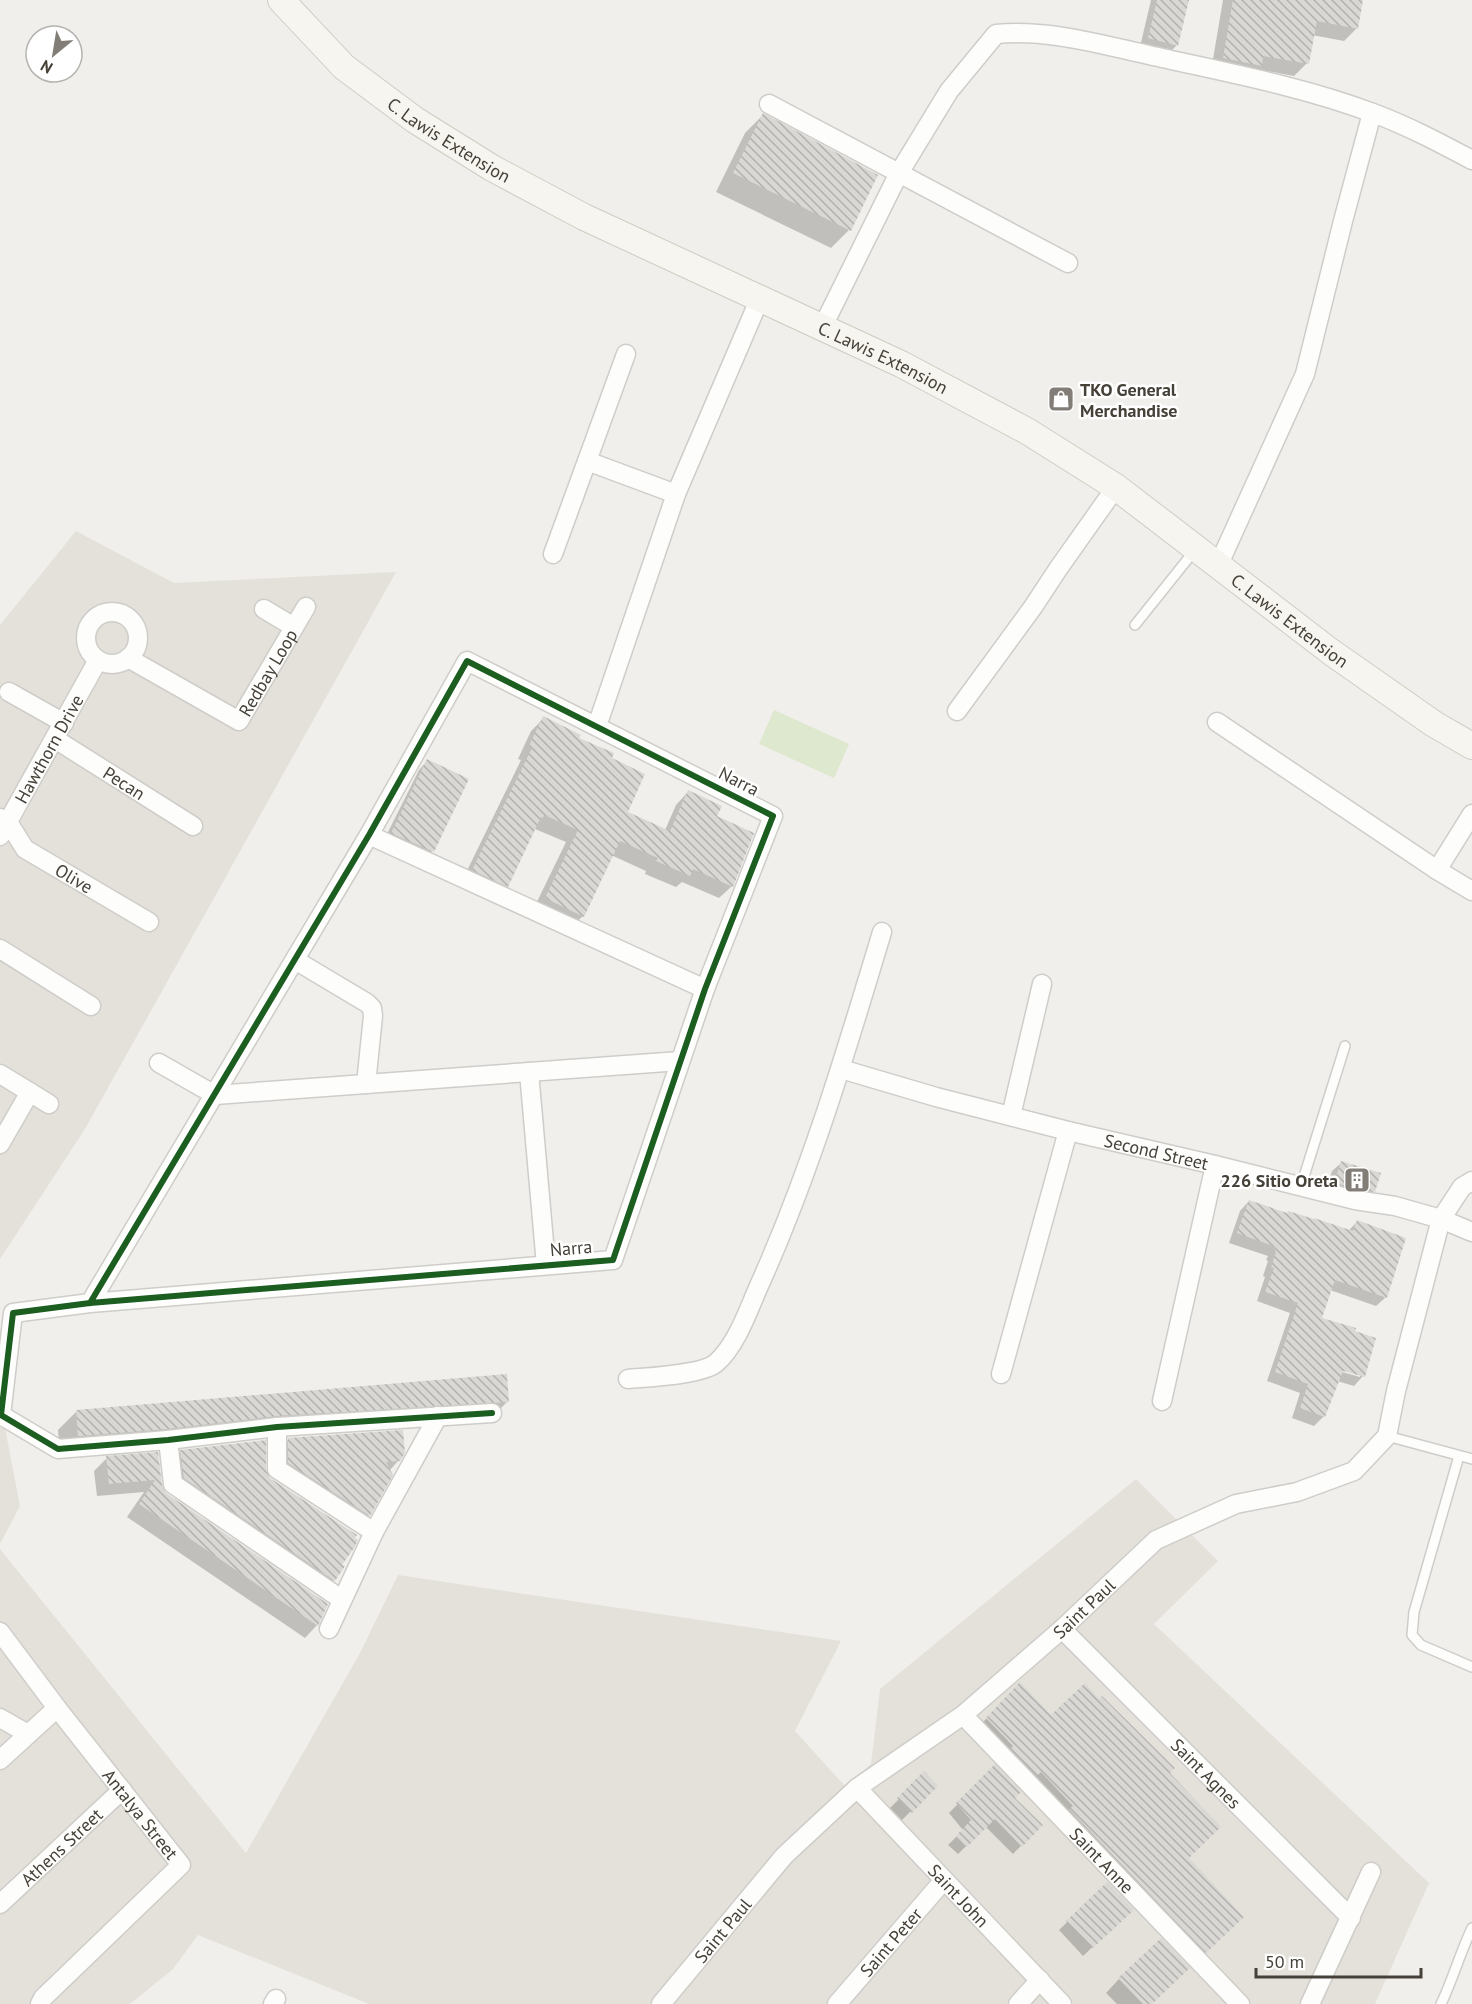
<svg xmlns="http://www.w3.org/2000/svg" width="1472" height="2004" viewBox="0 0 1472 2004" font-family="'PT Sans',sans-serif">
<style>
.residential{fill:#e4e1da}
.green{fill:#dde8ce}
.shadow{fill:#0003;fill-rule:evenodd}
.building{fill:url(#building-back-hatch)}
.lines{fill:none;stroke-linecap:round;stroke-linejoin:round}
.lane-casing{stroke:#cfcdc9;stroke-width:12}
.street-casing{stroke:#cfcdc9;stroke-width:21}
.secondary-casing{stroke:#cfccc3;stroke-width:28}
.lane{stroke:#fdfdfc;stroke-width:9}
.street{stroke:#fdfdfc;stroke-width:18}
.secondary{stroke:#f6f5f0;stroke-width:26}
.cycleway-casing{stroke:#fff;stroke-width:10}
.cycleway{stroke:#1b5e20;stroke-width:6}
.labels{text-anchor:middle;dominant-baseline:central;stroke-width:5;stroke-linejoin:round;paint-order:stroke}
.street-label{font-size:18px;fill:#464138;stroke:#fff}
.poi-label{font-size:18px;font-weight:bold;fill:#464138;stroke:#fff;text-anchor:start}
</style>
<defs>
<pattern id="building-back-hatch" width="6" height="6" patternUnits="userSpaceOnUse" patternTransform="scale(1.5)"><rect width="6" height="6" fill="#dad8d4"/><path d="M-1 5l2 2M0 0l6 6M5-1l2 2" fill="none" stroke="#b3b1ad"/></pattern>
</defs>
<rect width="100%" height="100%" fill="#f1efeb"/>
<g class="residential">
<polygon points="76,531 174,583 396,572 85,1129 0,1259 0,625"/>
<polygon points="0,1428 5,1428 20,1506 0,1544"/>
<polygon points="1136,1479 1218,1561 1154,1624 1429,1883 1375,2004 369,2004 198,1935 173,1969 130,2004 0,2004 0,1549 246,1853 360,1653 398,1575 841,1641 795,1731 845,1786 871,1764 880,1689"/>
</g>
<polygon class="green" points="774,710 849,744 834,778 759,744"/>
<g class="shadow">
<polygon points="1151,0 1188,0 1177,45 1168,54 1140,47"/>
<polygon points="1223,0 1354,0 1357,28 1344,41 1312,35 1307,63 1294,76 1256,69 1247,78 1211,71"/>
<polygon points="763,115 849,230 831,248 716,192 745,133"/>
<polygon points="544,718 610,759 626,813 665,830 676,805 688,792 715,817 732,886 719,898 682,882 676,887 645,874 646,871 611,855 583,916 570,928 533,910 566,842 535,829 507,886 495,898 461,883 521,760 518,759 531,731"/>
<polygon points="427,761 467,780 432,851 424,860 383,842 419,770"/>
<polygon points="1341,1163 1374,1191 1365,1200 1326,1192 1332,1171"/>
<path d="M1249 1201 1286 1214 1348 1231 1357 1222 1386 1297 1376 1306 1330 1290 1320 1319 1363 1376 1354 1386 1337 1381 1324 1416 1314 1426 1292 1418 1300 1393 1267 1381 1290 1313 1257 1301 1265 1277 1263 1276 1268 1261 1266 1260 1268 1256 1229 1243 1240 1211ZM1336 1367 1360 1374V1377L1335 1370Z"/>
<polygon points="508,1401 490,1419 257,1433 60,1454 58,1430 76,1412"/>
<polygon points="289,1439 399,1460 389,1471 369,1515 357,1526 277,1474 277,1451"/>
<polygon points="181,1451 343,1567 334,1580 320,1594 170,1491 167,1465"/>
<polygon points="157,1454 160,1486 165,1494 317,1625 305,1638 127,1517 144,1492 97,1496 94,1471 107,1458"/>
<polygon points="1020,1685 1051,1717 1168,1773 1187,1858 1241,1917 1196,1961 977,1728"/>
<polygon points="995,1766 1013,1798 1041,1825 1013,1854 986,1827 958,1854 948,1845 963,1830 949,1813"/>
<polygon points="924,1774 936,1786 902,1820 890,1808"/>
<polygon points="1107,1884 1132,1910 1083,1956 1059,1930"/>
<polygon points="1119,1979 1151,2004 1117,2004 1106,1993"/>
</g>
<g class="building">
<polygon points="1157,0 1189,0 1178,46 1148,38"/>
<polygon points="1233,0 1363,0 1358,29 1317,21 1309,64 1263,56 1262,66 1223,58"/>
<polygon points="763,113 878,175 851,231 733,173"/>
<polygon points="543,716 581,735 579,738 614,753 612,758 645,774 628,812 670,831 688,790 722,806 717,816 754,833 733,887 693,869 690,876 656,861 658,858 620,841 584,917 545,898 578,830 544,815 543,818 541,817 508,887 472,870 532,748 529,746"/>
<polygon points="427,759 469,779 434,852 391,833"/>
<polygon points="1341,1161 1381,1173 1375,1192 1334,1183"/>
<polygon points="1249,1200 1287,1213 1288,1211 1314,1219 1314,1218 1353,1231 1357,1220 1406,1238 1387,1298 1335,1280 1322,1318 1356,1328 1355,1331 1376,1338 1365,1377 1343,1371 1325,1417 1300,1408 1308,1384 1275,1372 1298,1303 1265,1292 1274,1268 1271,1267 1276,1252 1275,1251 1276,1247 1237,1233"/>
<polygon points="507,1374 509,1402 276,1416 167,1429 78,1436 76,1410"/>
<polygon points="403,1430 405,1453 400,1461 386,1462 393,1475 370,1516 288,1463 288,1438"/>
<polygon points="266,1440 266,1470 270,1478 357,1535 355,1538 358,1540 354,1548 342,1565 345,1566 335,1581 184,1478 180,1450"/>
<polygon points="158,1452 162,1485 166,1493 328,1604 318,1626 139,1504 155,1480 109,1484 106,1456"/>
<polygon points="1020,1682 1051,1715 1085,1683 1099,1699 1102,1696 1175,1768 1170,1773 1221,1827 1189,1858 1244,1917 1206,1953 1069,1809 1073,1806 1041,1772 1037,1776 1011,1748 1013,1746 986,1718"/>
<polygon points="995,1764 1021,1792 1015,1798 1043,1825 1022,1847 995,1819 967,1847 956,1836 971,1820 956,1803"/>
<polygon points="924,1771 938,1786 912,1813 897,1798"/>
<polygon points="1107,1882 1134,1910 1093,1948 1066,1921"/>
<polygon points="1161,1938 1190,1968 1152,2004 1143,2004 1118,1978"/>
</g>
<g class="lines">
<defs>
<g id="lane">
<polyline points="1135,625 1195,550"/>
<polyline points="1301,1186 1345,1046"/>
<polyline points="1387,1436 1472,1459"/>
<polyline points="1459,1456 1414,1612 1412,1635 1421,1645 1472,1667"/>
<path d="M1441 2004C1453 1979 1460 1953 1472 1928"/>
</g>
<g id="street">
<polyline points="769,104 1068,263"/>
<path d="M823 326 899 173 949 91 996 34C1047 29 1099 44 1149 55 1224 72 1301 86 1373 113 1408 126 1440 143 1472 160"/>
<polyline points="626,354 587,461 676,494"/>
<polyline points="553,554 587,461"/>
<polyline points="1218,566 1305,374 1343,221 1372,113"/>
<polyline points="264,609 294,627"/>
<circle cx="112" cy="638" r="26"/>
<path id="s1" d="M128 658 239 721 306 607"/>
<polyline points="9,692 64,723"/>
<polyline points="957,711 1033,607 1058,569 1116,487"/>
<polyline points="1217,722 1437,870 1472,891"/>
<polyline points="597,726 676,494 760,298"/>
<path id="s2" d="M55 739 193 826"/>
<path id="s3" d="M0 818 8 822 25 849 149 922"/>
<polyline points="369,835 705,989"/>
<path id="s4" d="M0 836 98 660"/>
<polyline points="1437,870 1472,814"/>
<polyline points="0,949 91,1006"/>
<polyline points="295,960 367,1003 372,1008 373,1016 366,1084"/>
<polyline points="159,1063 215,1095 680,1061"/>
<path id="s5" d="M841 1069 936 1097 1068 1131 1215 1165 1355 1200 1395 1206 1441 1219 1472 1232"/>
<polyline points="529,1072 546,1265"/>
<polyline points="0,1074 49,1104"/>
<polyline points="1011,1116 1042,984"/>
<polyline points="0,1144 30,1092"/>
<polyline points="90,1303 369,835 467,661 773,816 705,989 613,1260 90,1303 13,1313 1,1415 58,1449 168,1440 277,1427 492,1413"/>
<polyline points="1001,1374 1068,1131"/>
<path d="M628 1379C649 1377 702 1375 716 1363 736 1346 748 1311 758 1288 810 1173 846 1052 882 932"/>
<polyline points="1162,1401 1215,1165"/>
<polyline points="277,1427 277,1469 374,1532"/>
<polyline points="168,1440 173,1484 341,1599"/>
<polyline points="329,1629 374,1532 438,1416"/>
<path id="s6" d="M1062 1629 1351 1918"/>
<path id="s7" d="M0 1632 57 1708 181 1865 43 1998 40 2004"/>
<path id="s8" d="M963 1715 1240 2004"/>
<polyline points="0,1718 28,1734"/>
<polyline points="0,1760 57,1708"/>
<path id="s9" d="M857 1788 1062 2004"/>
<path id="s10" d="M0 1904 122 1790"/>
<polyline points="273,2004 276,1999"/>
<path id="s11" d="M661 2004 784 1856 857 1788 963 1715 1062 1629 1156 1540 1236 1504 1297 1492 1354 1471 1387 1436 1396 1391 1441 1219 1462 1187 1472 1181"/>
<path id="s12" d="M837 2004 944 1880"/>
<polyline points="1018,2004 1040,1980"/>
<polyline points="1310,2004 1371,1872"/>
</g>
<g id="secondary">
<path id="s13" d="M281 0 344 67 415 120 492 168 584 217 901 364 1027 431 1116 487 1331 652 1434 724 1472 746"/>
</g>
</defs>
<use href="#lane" class="lane-casing"/>
<use href="#street" class="street-casing"/>
<use href="#secondary" class="secondary-casing"/>
<use href="#lane" class="lane"/>
<use href="#street" class="street"/>
<use href="#secondary" class="secondary"/>
<defs>
<polyline id="cycleway" points="90,1303 369,835 467,661 773,816 705,989 613,1260 90,1303 13,1313 1,1415 58,1449 168,1440 277,1427 492,1413"/>
</defs>
<use href="#cycleway" class="cycleway-casing"/>
<use href="#cycleway" class="cycleway"/>
</g>
<defs>
<symbol id="shop-square" viewBox="-11 -11 22 22"><rect x="-9" y="-9" width="18" height="18" rx="4" fill="#827e77" stroke="#fff"/><path d="M-5-2.5h2.3a2.7 3.5 0 0 1 5.4 0H5L5.5 6h-11ZM-1.5-2.5h3a1.5 2.3 0 0 0-3 0Z" fill="#fff"/></symbol>
<symbol id="building-square" viewBox="-11 -11 22 22"><rect x="-9" y="-9" width="18" height="18" rx="4" fill="#827e77" stroke="#fff"/><path d="M-4-6H4V6H1V3H-1V6H-4ZM-2.5-4.3h1.7v1.8h-1.7ZM.8-4.3h1.7v1.8H.8ZM-2.5-1h1.7V.8h-1.7ZM.8-1h1.7V.8H.8Z" fill="#fff"/></symbol>
</defs>
<g fill-rule="evenodd">
<use href="#shop-square" x="1046" y="384" width="30" height="30"/>
<use href="#building-square" x="1342" y="1165" width="30" height="30"/>
</g>
<g class="labels">
<g class="street-label">
<text stroke="none"><textPath href="#s13" startOffset="220">C. Lawis Extension</textPath></text>
<text stroke="none"><textPath href="#s13" startOffset="706">C. Lawis Extension</textPath></text>
<text stroke="none"><textPath href="#s13" startOffset="1192">C. Lawis Extension</textPath></text>
<text stroke="none"><textPath href="#s1" startOffset="184">Redbay Loop</textPath></text>
<text stroke="none"><textPath href="#s4" startOffset="100">Hawthorn Drive</textPath></text>
<text transform="translate(739 781) rotate(27)">Narra</text>
<text stroke="none"><textPath href="#s2" startOffset="82">Pecan</textPath></text>
<text stroke="none"><textPath href="#s3" startOffset="98">Olive</textPath></text>
<text stroke="none"><textPath href="#s5" startOffset="326">Second Street</textPath></text>
<text transform="translate(571 1248) rotate(-5)">Narra</text>
<text stroke="none"><textPath href="#s11" startOffset="582">Saint Paul</textPath></text>
<text stroke="none"><textPath href="#s6" startOffset="204">Saint Agnes</textPath></text>
<text stroke="none"><textPath href="#s7" startOffset="230">Antalya Street</textPath></text>
<text stroke="none"><textPath href="#s10" startOffset="84">Athens Street</textPath></text>
<text stroke="none"><textPath href="#s8" startOffset="201">Saint Anne</textPath></text>
<text stroke="none"><textPath href="#s9" startOffset="148">Saint John</textPath></text>
<text stroke="none"><textPath href="#s11" startOffset="96">Saint Paul</textPath></text>
<text stroke="none"><textPath href="#s12" startOffset="82">Saint Peter</textPath></text>
</g>
<g class="poi-label">
<text x="1080" y="389">TKO General<tspan x="1080" dy="21">Merchandise</tspan></text>
<text x="1338" y="1180" text-anchor="end">226 Sitio Oreta</text>
</g>
</g>
<g transform="translate(54 54) rotate(210)"><circle r="28" fill="#ffffff" stroke="#b5b3af" stroke-width="1.5"/>
<path d="M0-4.5L10 22L0 15L-10 22Z" fill="#827e77"/>
<text y="-9" font-size="16" font-weight="bold" text-anchor="middle" fill="#464138">N</text>
</g>
<path d="M1256 1968v9h165v-9" fill="none" stroke="#464138" stroke-width="3"/>
<text x="1265" y="1968" font-size="18" fill="#464138" stroke="#ffffff" stroke-width="4.5" paint-order="stroke">50 m</text>
</svg>
